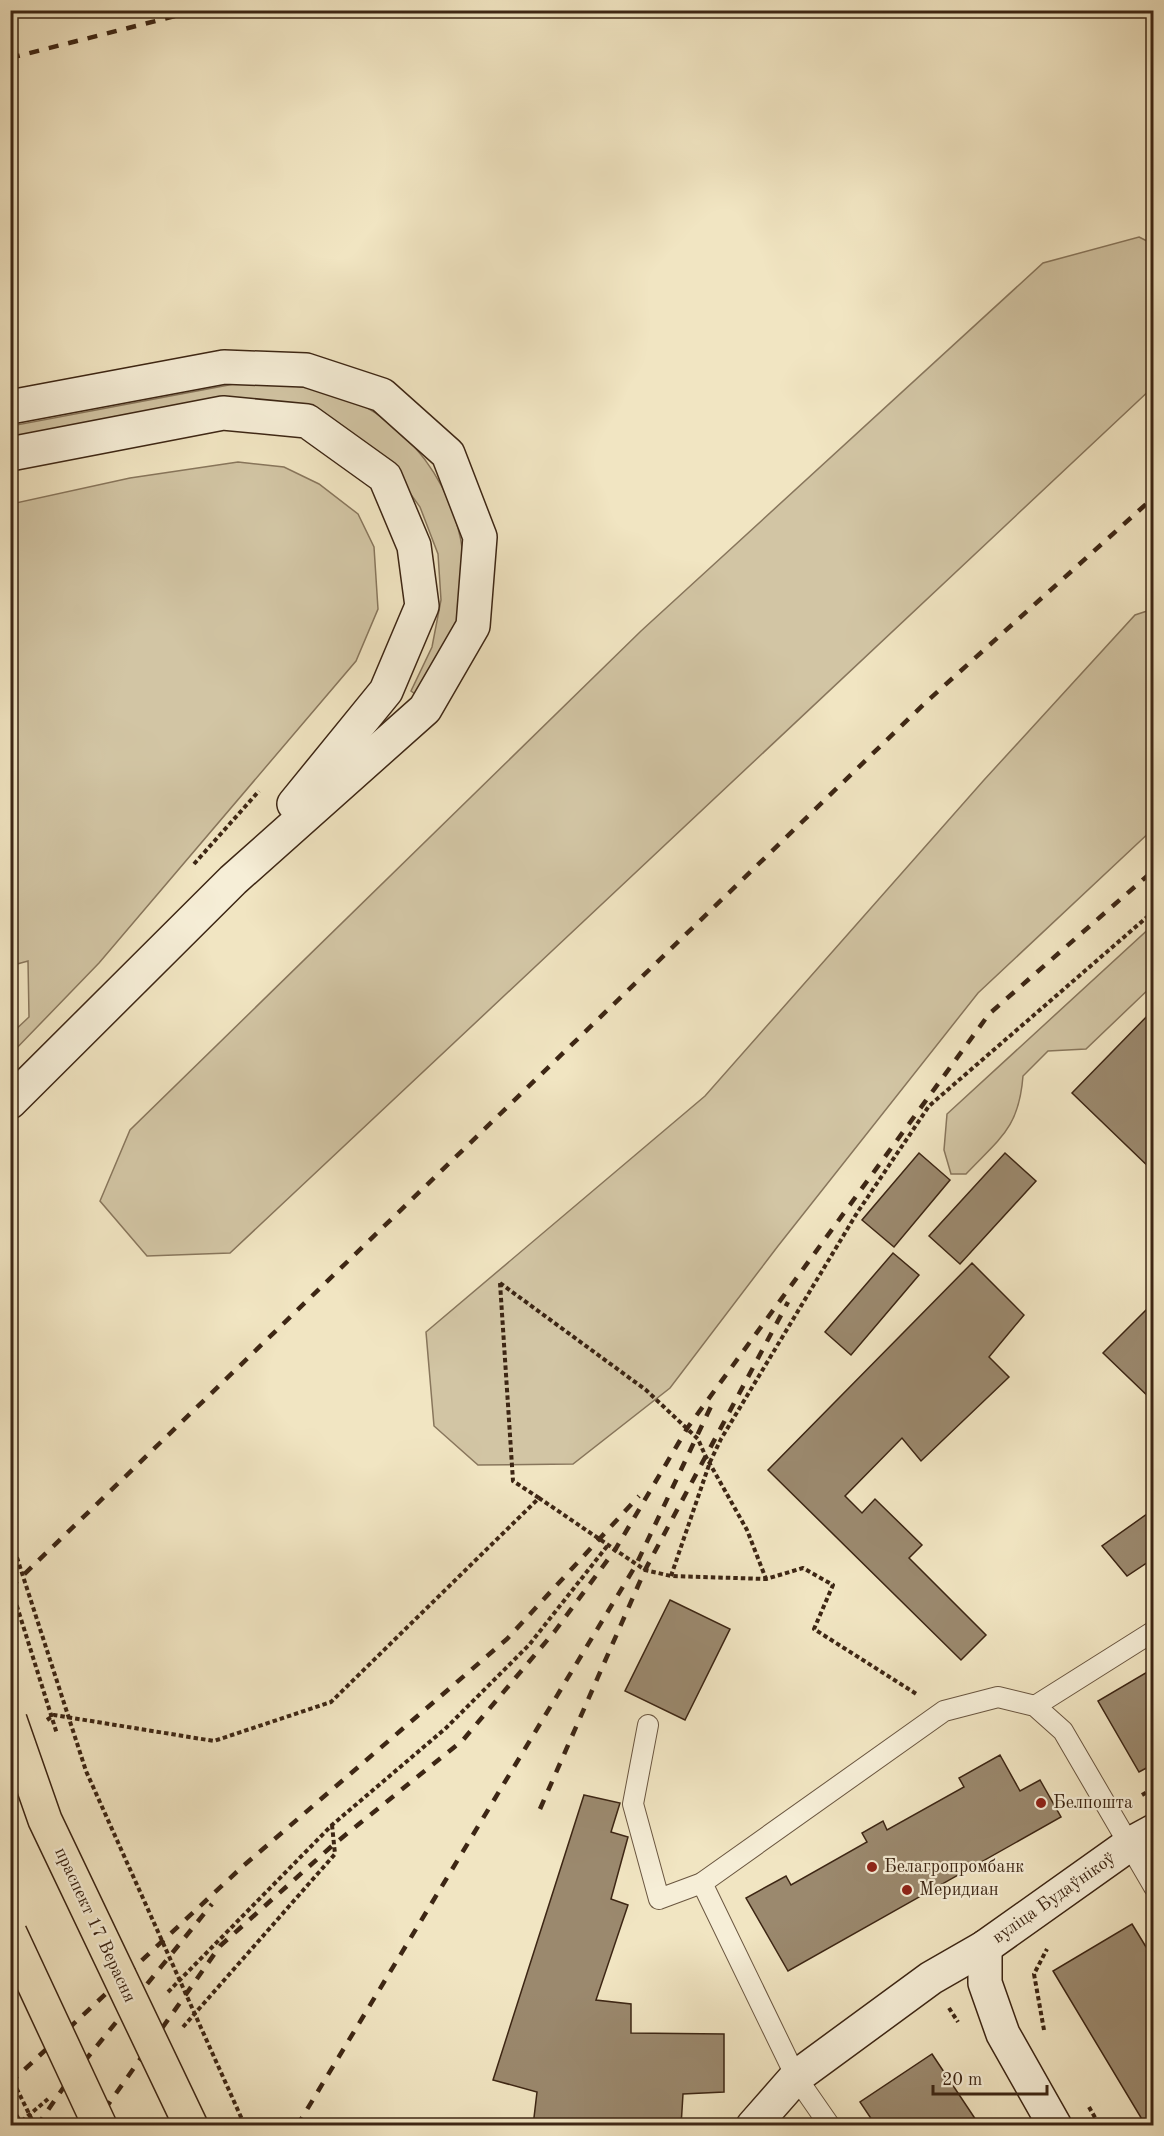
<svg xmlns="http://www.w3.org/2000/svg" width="1164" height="2136" viewBox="0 0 1164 2136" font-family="'Old Standard TT',serif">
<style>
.green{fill:#d2c5a4;stroke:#88765c;stroke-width:1.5}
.building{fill:#9b896e;stroke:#3d2614;stroke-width:1.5}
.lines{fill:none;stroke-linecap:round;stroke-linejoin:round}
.lane-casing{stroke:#6a5640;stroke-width:22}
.secondary-casing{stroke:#3d2614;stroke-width:36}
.path{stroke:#3d2614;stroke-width:4;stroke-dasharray:4.5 3;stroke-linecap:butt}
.lane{stroke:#f6eed7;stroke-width:20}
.secondary{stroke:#f6eed7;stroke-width:33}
.rail{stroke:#3d2614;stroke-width:4.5;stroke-dasharray:10 10;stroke-linecap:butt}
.primary-bridge-casing{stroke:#3d2614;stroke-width:36;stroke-linecap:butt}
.path-bridge{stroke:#3d2614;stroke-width:4;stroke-dasharray:4.5 3;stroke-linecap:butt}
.primary-bridge{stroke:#f1e5c2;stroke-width:33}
.poi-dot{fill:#8f2418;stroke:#f6eed7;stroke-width:2}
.labels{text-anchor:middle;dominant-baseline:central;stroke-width:4.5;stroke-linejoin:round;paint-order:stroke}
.poi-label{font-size:18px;fill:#3d2614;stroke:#f6eed7;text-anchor:start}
.street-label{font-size:18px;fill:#3d2614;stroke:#f6eed7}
</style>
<rect width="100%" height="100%" fill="#f1e5c2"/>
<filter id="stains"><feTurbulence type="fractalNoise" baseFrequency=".00333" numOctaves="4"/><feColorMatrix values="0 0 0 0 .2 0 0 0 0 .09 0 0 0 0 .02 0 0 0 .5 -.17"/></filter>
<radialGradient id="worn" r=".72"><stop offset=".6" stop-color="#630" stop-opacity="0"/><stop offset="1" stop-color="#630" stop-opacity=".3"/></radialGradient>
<g class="green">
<polygon points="1139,237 1153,244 1153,387 230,1253 147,1256 100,1201 130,1130 641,631 1043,263"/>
<path d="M272 383C296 387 326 388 348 398 429 433 481 528 459 615 451 645 434 670 418 696L411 691 432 647 441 600 438 554 420 507 390 465 307 411 11 442V426L234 384Z"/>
<polygon points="238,462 284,467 319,484 358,514 374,547 378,609 356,661 99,963 11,1054 11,1034 29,1017 28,961 10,966 11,504 130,478"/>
<polygon points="1153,609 1153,829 978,993 778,1246 670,1388 573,1464 478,1465 434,1426 426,1332 705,1096 984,780 1135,615"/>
<path d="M1153 925V985L1086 1049 1048 1051 1023 1076C1019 1128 1000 1138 966 1174H951L944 1150 947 1114Z"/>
</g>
<g class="building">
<polygon points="1154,1009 1154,1172 1072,1093"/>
<polygon points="919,1153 950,1180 894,1247 862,1220"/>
<polygon points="1005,1153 1036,1181 960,1264 929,1236"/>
<polygon points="893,1253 919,1275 851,1355 825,1332"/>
<polygon points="972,1263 1024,1315 989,1357 1009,1377 921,1461 902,1438 845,1496 862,1513 875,1499 922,1545 909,1558 986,1635 961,1660 768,1470"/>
<polygon points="1154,1302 1154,1402 1103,1353"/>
<polygon points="1154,1509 1154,1558 1127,1576 1102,1546"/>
<polygon points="670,1600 730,1629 685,1720 625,1691"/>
<polygon points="1154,1668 1154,1764 1139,1772 1098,1701"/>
<polygon points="1000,1755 1020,1791 1040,1780 1061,1817 788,1971 746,1898 786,1876 791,1885 867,1842 862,1833 883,1821 887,1830 964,1787 959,1778"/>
<polygon points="584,1795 620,1803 611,1832 628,1837 611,1899 628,1905 596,2000 631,2004 631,2033 724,2034 724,2092 683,2094 681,2126 533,2126 537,2092 493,2080"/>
<polygon points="1132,1924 1154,1960 1154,2126 1146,2126 1053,1971"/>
<polygon points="932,2054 980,2126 876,2126 860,2102"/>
</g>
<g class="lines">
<defs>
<g id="lane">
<polyline points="1035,1706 1154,1631"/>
<polyline points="648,1725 633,1804 659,1899 702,1883 944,1711 998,1697 1035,1706 1063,1731 1154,1887"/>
<polyline points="702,1883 796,2077 830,2126"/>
</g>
<g id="secondary">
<polyline points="10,407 224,367 306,370 382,395 448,454 480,537 473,626 425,709 233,880 10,1102"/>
<polyline points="10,454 223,413 307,421 385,477 414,546 422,606 386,691 294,804"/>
<polyline points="985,1947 985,1983 1003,2034 1055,2126"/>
<polyline points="753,2126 796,2077 931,1978 985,1947 1130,1844 1154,1831"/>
</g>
</defs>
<use href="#lane" class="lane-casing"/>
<use href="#secondary" class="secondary-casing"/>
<g class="path">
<polyline points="194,864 259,791"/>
<polyline points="500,1283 646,1390 698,1439 705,1455 747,1530 766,1579"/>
<polyline points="500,1283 513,1481 539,1498"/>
<polyline points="671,1576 710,1462 721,1439 857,1213 929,1106 1154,911"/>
<polyline points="47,1720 54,1715 214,1741 331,1702 539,1498 645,1570 671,1576 766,1579 803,1568 833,1585 814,1629 918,1695"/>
<polyline points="1142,1795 1154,1788"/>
<polyline points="168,1992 332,1825 446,1728 529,1645 608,1545"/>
<polyline points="949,2008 958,2022"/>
<polyline points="183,2027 335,1854 332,1825"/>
<polyline points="1044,2030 1034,1974 1047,1949"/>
<polyline points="1089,2107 1100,2126"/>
<polyline points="16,2126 48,2099"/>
</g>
<use href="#lane" class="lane"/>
<use href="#secondary" class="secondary"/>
<g class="rail">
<polyline points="10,58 199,10"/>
<polyline points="10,1588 925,703 1154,497"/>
<polyline points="540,1809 645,1570 788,1302"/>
<polyline points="10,2083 242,1867 507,1639 639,1496"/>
<polyline points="37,2126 66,2084 212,1904"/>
<polyline points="93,2126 220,1946 333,1845 463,1740 555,1631 615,1550 688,1427 989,1014 1154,870"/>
<polyline points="297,2126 636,1565 714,1400"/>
</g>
<defs>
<g id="primary-bridge">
<polyline points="10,1720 45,1820 191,2126"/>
<polyline points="10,1933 100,2126"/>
</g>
</defs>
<use href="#primary-bridge" class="primary-bridge-casing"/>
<g class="path-bridge">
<polyline points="10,1536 86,1771 245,2126"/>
<polyline points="10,1584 57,1734"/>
<polyline points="10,2075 35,2126"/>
<polyline points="10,2102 22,2126"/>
</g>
<use href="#primary-bridge" class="primary-bridge"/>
</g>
<g class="poi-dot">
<circle cx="1041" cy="1803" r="6"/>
<circle cx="872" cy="1867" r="6"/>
<circle cx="907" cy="1890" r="6"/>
</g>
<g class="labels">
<g class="poi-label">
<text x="1053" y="1803">Белпошта</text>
<text x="884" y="1867">Белагропромбанк</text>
<text x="919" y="1890">Меридиан</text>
</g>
<g class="street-label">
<text transform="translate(1054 1898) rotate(-35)">вуліца Будаўнікоў</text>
<text transform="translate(95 1925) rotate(65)">праспект 17 Верасня</text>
</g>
</g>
<rect width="1164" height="2136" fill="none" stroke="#f1e5c2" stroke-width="36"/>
<rect x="12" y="12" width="1140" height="2112" fill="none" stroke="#3d2614" stroke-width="3"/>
<rect x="18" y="18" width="1128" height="2100" fill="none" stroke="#3d2614" stroke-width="1.5"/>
<path d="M933 2085v9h114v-9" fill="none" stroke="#3d2614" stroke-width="3"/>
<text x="942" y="2085" font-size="18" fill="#3d2614" stroke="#f6eed7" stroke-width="4.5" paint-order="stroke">20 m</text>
<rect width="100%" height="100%" filter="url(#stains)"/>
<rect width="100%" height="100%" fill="url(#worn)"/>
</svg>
